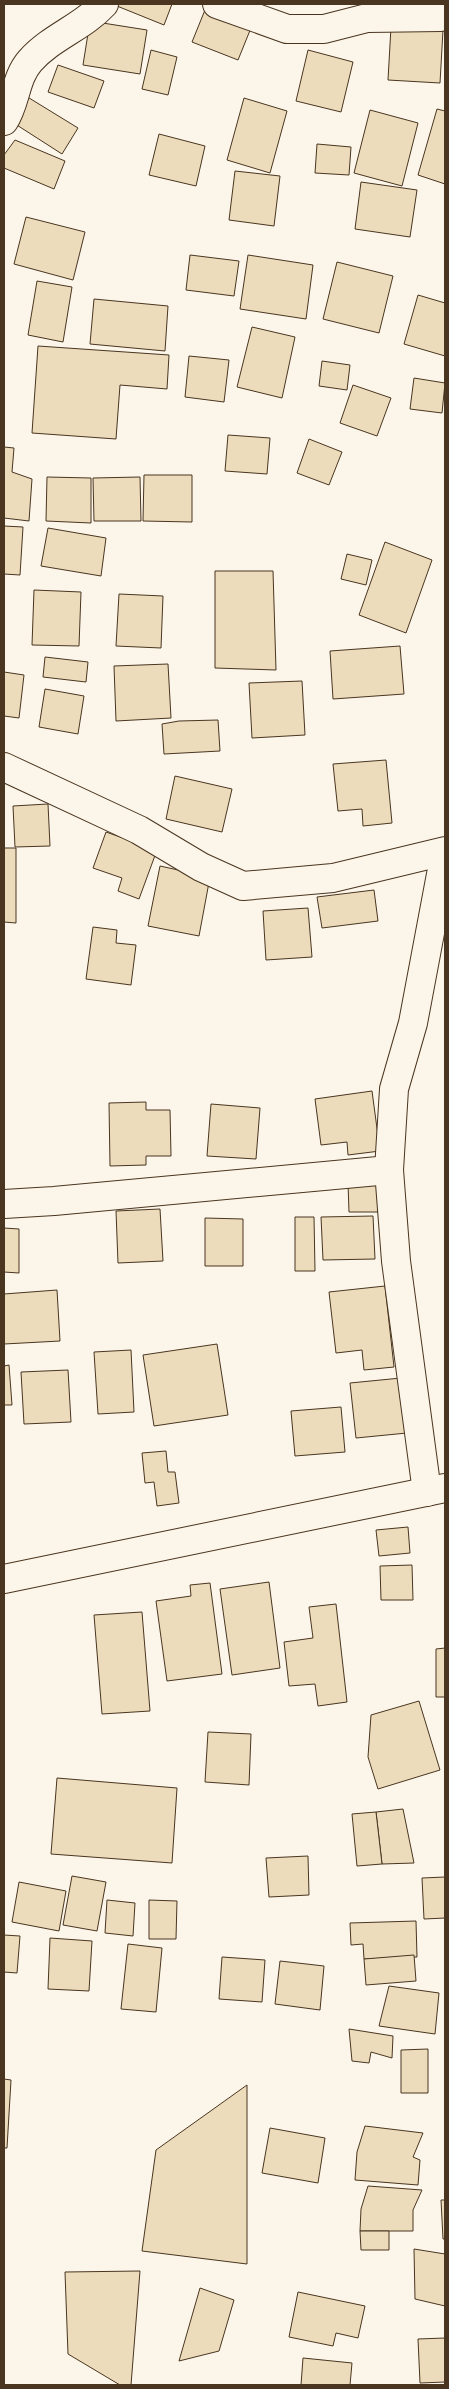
<svg xmlns="http://www.w3.org/2000/svg" width="449" height="2389" viewBox="0 0 449 2389" font-family="'Exo 2',sans-serif">
<style>
.building{fill:#ecdcbc;stroke:#4a3520}
.lines{fill:none;stroke-linecap:round;stroke-linejoin:round}
.street-casing{stroke:#4a3520;stroke-width:30}
.secondary-casing{stroke:#4a3520;stroke-width:30}
.street{stroke:#fbf6e9;stroke-width:28}
.secondary{stroke:#fbf6e9;stroke-width:28}
</style>
<rect width="100%" height="100%" fill="#fbf6e9"/>
<g class="building">
<polygon points="112,4 172,4 164,25"/>
<polygon points="207,5 253,23 238,60 192,42"/>
<polygon points="90,21 147,30 140,74 83,65"/>
<polygon points="391,27 443,30 440,83 388,80"/>
<polygon points="151,50 177,57 168,95 142,89"/>
<polygon points="308,50 353,62 341,112 296,101"/>
<polygon points="58,65 104,81 94,108 48,92"/>
<polygon points="21,93 78,128 62,154 9,120"/>
<polygon points="244,98 287,111 270,173 227,160"/>
<polygon points="437,109 445,111 445,184 418,175"/>
<polygon points="370,110 418,123 402,186 354,173"/>
<polygon points="159,134 205,146 196,186 149,175"/>
<polygon points="15,140 65,161 54,189 4,168 4,155"/>
<polygon points="317,144 351,147 349,175 315,173"/>
<polygon points="235,171 280,176 274,226 229,220"/>
<polygon points="361,182 417,190 410,237 355,229"/>
<polygon points="26,217 85,232 73,280 14,264"/>
<polygon points="190,255 239,261 234,296 186,290"/>
<polygon points="248,255 313,265 306,319 240,309"/>
<polygon points="337,262 393,276 379,333 323,319"/>
<polygon points="37,281 72,287 63,342 28,335"/>
<polygon points="418,295 445,303 445,356 404,344"/>
<polygon points="94,299 168,306 165,351 90,344"/>
<polygon points="252,327 295,337 282,398 237,387"/>
<polygon points="38,346 169,355 167,389 120,385 116,439 32,433"/>
<polygon points="189,356 229,360 224,402 185,397"/>
<polygon points="322,361 350,365 347,390 319,386"/>
<polygon points="414,378 445,383 442,413 410,409"/>
<polygon points="353,385 391,398 377,436 340,423"/>
<polygon points="228,435 270,438 267,474 225,471"/>
<polygon points="309,439 342,452 329,485 297,473"/>
<polygon points="4,447 14,448 12,472 32,479 29,521 4,518"/>
<polygon points="144,475 192,475 192,522 143,521"/>
<polygon points="47,477 91,478 91,523 46,521"/>
<polygon points="140,477 141,521 94,521 93,478"/>
<polygon points="4,526 23,527 20,575 4,574"/>
<polygon points="48,528 106,538 101,576 41,566"/>
<polygon points="385,542 432,560 406,633 359,615"/>
<polygon points="347,554 372,560 366,585 341,579"/>
<polygon points="215,571 273,571 276,670 215,668"/>
<polygon points="34,590 81,592 79,646 32,645"/>
<polygon points="119,594 163,596 161,648 116,646"/>
<polygon points="400,646 404,694 333,699 330,651"/>
<polygon points="45,657 88,662 86,682 43,677"/>
<polygon points="168,664 171,718 116,721 114,666"/>
<polygon points="4,672 24,675 19,718 4,716"/>
<polygon points="302,681 305,735 252,738 249,683"/>
<polygon points="45,689 84,696 78,734 39,727"/>
<polygon points="218,720 220,751 164,754 162,724 179,721"/>
<polygon points="386,760 392,823 363,826 362,809 338,811 333,764"/>
<polygon points="175,776 232,789 222,832 166,819"/>
<polygon points="48,804 50,846 15,847 13,806"/>
<polygon points="106,832 157,850 139,899 118,891 122,878 93,868"/>
<polygon points="4,848 16,848 16,923 4,922"/>
<polygon points="160,866 210,877 199,936 148,926"/>
<polygon points="374,890 378,921 322,928 317,897"/>
<polygon points="308,908 312,957 266,960 263,911"/>
<polygon points="93,927 117,930 116,943 136,945 131,985 86,979"/>
<polygon points="372,1091 380,1151 348,1155 347,1142 321,1145 315,1099"/>
<polygon points="146,1102 146,1110 170,1110 171,1156 146,1156 146,1165 110,1166 109,1103"/>
<polygon points="211,1104 260,1108 256,1159 207,1156"/>
<polygon points="377,1182 378,1212 349,1212 348,1183"/>
<polygon points="160,1209 163,1261 118,1263 116,1211"/>
<polygon points="373,1216 375,1259 323,1260 321,1217"/>
<polygon points="295,1217 314,1217 315,1271 295,1271"/>
<polygon points="205,1218 243,1219 243,1266 205,1266"/>
<polygon points="4,1228 19,1229 19,1273 4,1272"/>
<polygon points="385,1286 394,1367 364,1370 362,1350 336,1353 329,1292"/>
<polygon points="57,1290 60,1341 4,1344 4,1294"/>
<polygon points="217,1344 228,1415 154,1426 143,1355"/>
<polygon points="131,1350 134,1412 98,1414 94,1352"/>
<polygon points="9,1365 12,1405 4,1405 4,1366"/>
<polygon points="68,1370 71,1422 24,1424 21,1372"/>
<polygon points="401,1378 407,1433 356,1438 350,1383"/>
<polygon points="341,1407 345,1452 295,1456 291,1411"/>
<polygon points="166,1451 168,1472 175,1472 179,1503 157,1506 154,1482 145,1483 142,1453"/>
<polygon points="408,1527 410,1553 379,1556 376,1530"/>
<polygon points="412,1565 413,1600 381,1600 380,1566"/>
<polygon points="269,1582 280,1668 232,1675 220,1589"/>
<polygon points="210,1583 222,1674 167,1681 156,1601 191,1596 190,1585"/>
<polygon points="336,1604 347,1702 318,1706 315,1684 289,1686 284,1642 313,1638 309,1607"/>
<polygon points="142,1612 150,1711 102,1714 94,1615"/>
<polygon points="445,1648 445,1697 436,1697 436,1649"/>
<polygon points="419,1701 440,1770 378,1789 368,1757 371,1715"/>
<polygon points="208,1732 251,1734 249,1785 205,1782"/>
<polygon points="57,1778 177,1788 172,1863 51,1854"/>
<polygon points="403,1809 414,1863 382,1864 376,1812"/>
<polygon points="376,1812 382,1864 357,1866 352,1814"/>
<polygon points="308,1856 309,1895 269,1897 266,1858"/>
<polygon points="72,1876 106,1882 97,1931 63,1925"/>
<polygon points="445,1877 445,1918 424,1919 422,1878"/>
<polygon points="19,1882 66,1891 59,1931 12,1922"/>
<polygon points="107,1900 135,1903 133,1936 105,1933"/>
<polygon points="149,1900 177,1901 176,1939 149,1939"/>
<polygon points="416,1921 417,1957 364,1959 363,1944 351,1945 350,1923"/>
<polygon points="4,1935 20,1936 17,1973 4,1972"/>
<polygon points="50,1938 92,1941 89,1991 48,1989"/>
<polygon points="128,1944 162,1948 156,2012 121,2009"/>
<polygon points="414,1955 416,1981 366,1985 364,1959"/>
<polygon points="222,1957 265,1960 262,2002 219,1999"/>
<polygon points="280,1961 324,1966 320,2010 275,2004"/>
<polygon points="389,1986 439,1993 435,2034 379,2026"/>
<polygon points="349,2029 393,2036 392,2058 371,2052 369,2063 352,2061"/>
<polygon points="428,2049 428,2093 401,2093 401,2050"/>
<polygon points="4,2079 11,2080 7,2148 4,2148"/>
<polygon points="247,2085 247,2264 142,2251 156,2150"/>
<polygon points="365,2126 423,2133 413,2157 420,2160 418,2185 355,2180 357,2152"/>
<polygon points="270,2128 325,2138 318,2183 262,2173"/>
<polygon points="368,2186 422,2190 413,2210 413,2231 360,2231 361,2209"/>
<polygon points="441,2200 445,2200 445,2239 443,2239"/>
<polygon points="360,2231 389,2231 389,2250 361,2250"/>
<polygon points="414,2249 445,2254 445,2306 415,2299"/>
<polygon points="140,2271 131,2385 120,2385 68,2354 65,2272"/>
<polygon points="200,2288 234,2300 219,2351 179,2361"/>
<polygon points="298,2292 365,2306 358,2338 336,2333 333,2346 289,2337"/>
<polygon points="445,2338 445,2382 420,2383 418,2339"/>
<polygon points="303,2358 352,2363 350,2385 301,2385"/>
</g>
<g class="lines">
<defs>
<g id="street">
<polyline points="217,4 287,29 324,29 367,18 441,17"/>
<path d="M4 121C16 103 15 78 30 61 51 37 83 27 104 4"/>
<polyline points="4,767 139,830 201,867 243,886 333,878 445,851"/>
<polyline points="4,1204 54,1201 389,1170"/>
<polyline points="427,1492 396,1261 389,1170 394,1089 413,1023 445,853"/>
</g>
<polyline id="secondary" points="4,1579 445,1488"/>
</defs>
<use href="#street" class="street-casing"/>
<use href="#secondary" class="secondary-casing"/>
<use href="#street" class="street"/>
<use href="#secondary" class="secondary"/>
</g>
<rect width="449" height="2389" fill="none" stroke="#4a3520" stroke-width="10"/>
</svg>
